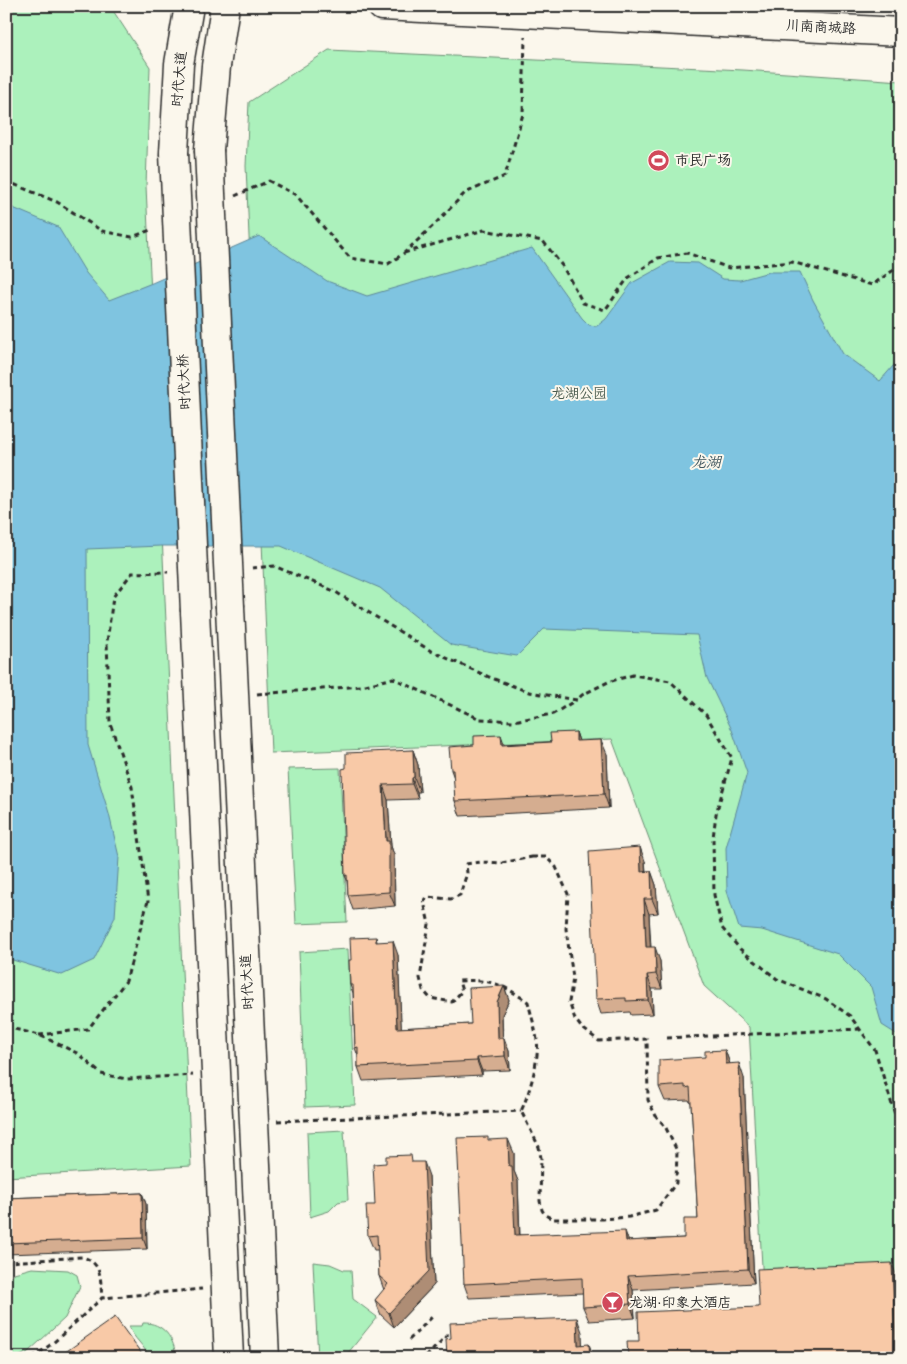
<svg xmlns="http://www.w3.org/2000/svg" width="907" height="1364" viewBox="0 0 907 1364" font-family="Pangolin,'LXGW WenKai TC',sans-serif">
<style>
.green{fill:#acf1bc;stroke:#6c8e74}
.water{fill:#7fc4e0;stroke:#5d8798}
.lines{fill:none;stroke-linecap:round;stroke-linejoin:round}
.secondary-casing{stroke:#2b2b2b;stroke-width:31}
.path{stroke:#2b2b2b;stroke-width:3;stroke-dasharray:5 4;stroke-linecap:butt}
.secondary{stroke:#fbf7ec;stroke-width:28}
.secondary-bridge-casing{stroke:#2b2b2b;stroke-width:31;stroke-linecap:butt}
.secondary-bridge{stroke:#fbf7ec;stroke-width:28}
.wall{fill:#d5ad90;stroke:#2b2b2b}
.shaded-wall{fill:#ae8d75;stroke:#2b2b2b}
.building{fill:#f8c9a7;stroke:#2b2b2b}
.labels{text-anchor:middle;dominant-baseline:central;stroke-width:4;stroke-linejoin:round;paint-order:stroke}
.street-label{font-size:14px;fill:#2b2b2b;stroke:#fbf7ec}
.poi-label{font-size:14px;fill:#2b2b2b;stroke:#fbf7ec;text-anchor:start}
.park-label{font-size:14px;fill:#4b5c4f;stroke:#fbf7ec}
.water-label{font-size:15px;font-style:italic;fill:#445961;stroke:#fbf7ec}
</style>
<rect width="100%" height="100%" fill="#fbf7ec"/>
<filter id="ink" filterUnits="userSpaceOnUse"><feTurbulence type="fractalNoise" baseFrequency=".02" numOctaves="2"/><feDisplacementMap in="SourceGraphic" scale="10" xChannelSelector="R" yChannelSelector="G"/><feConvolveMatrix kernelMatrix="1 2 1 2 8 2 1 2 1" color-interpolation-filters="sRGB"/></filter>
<g filter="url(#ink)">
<g class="green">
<polygon points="6,6 110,6 150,67 146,186 191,1166 6,1177"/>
<polygon points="329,50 743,70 901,81 901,1358 897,1277 763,1285 749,1027 704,986 612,739 271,753 246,166 249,102"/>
<polygon points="340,768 347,922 296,924 288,769"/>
<polygon points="348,949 355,1105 305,1107 299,952"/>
<polygon points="344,1130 348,1200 338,1202 329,1211 310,1217 307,1132"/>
<polygon points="313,1262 330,1264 344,1270 351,1270 353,1299 377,1317 348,1353 348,1358 318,1358"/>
<polygon points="32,1268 68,1270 77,1275 80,1286 65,1318 28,1352 16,1358 6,1358 6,1282 14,1273"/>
<path d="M143 1323C163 1322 175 1339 176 1358H149C145 1345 133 1339 129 1326H142Z"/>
</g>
<polygon class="water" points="6,205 58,227 86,273 109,300 152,283 259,236 327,281 367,296 532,248 582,318 589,325 597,326 606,319 632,283 670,262 698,263 723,279 740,280 769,272 800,272 813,300 843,354 880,381 901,357 901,1037 882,1025 871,987 838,954 762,930 739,928 727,891 726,848 747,773 732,730 707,678 697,635 544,629 517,656 451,645 380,588 281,546 161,546 87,549 88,745 109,814 119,857 115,917 94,960 62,975 6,958"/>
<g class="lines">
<defs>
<g id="secondary">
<polyline points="382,6 901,32"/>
<polyline points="209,150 216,66 225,6"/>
<polyline points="174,153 179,64 189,6"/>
<polyline points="230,607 265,1358"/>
<polyline points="195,611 229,1358"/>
</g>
</defs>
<use href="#secondary" class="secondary-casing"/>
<g class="path">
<polyline points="6,181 57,202 102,231 132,237 153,229"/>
<polyline points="235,196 269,181 296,195 350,258 388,264 403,254 435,224 465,193 505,176 523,114 525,37"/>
<polyline points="404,253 484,230 543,241 563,267 583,303 605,310 628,278 658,258 687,253 729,268 792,262 872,285 901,265"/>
<polyline points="252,568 274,566 334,591 431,651 489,677 529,692 577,700 582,695 608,682 633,675 670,681 706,715 732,758 716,814 713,838 714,895 722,928 740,949 777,979 826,999 850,1016 875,1050 898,1124 901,1137"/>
<polyline points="257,694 362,686 393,678 480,719 513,721 553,714 576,700"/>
<path d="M532 857H546L556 867 568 894 566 929 573 978 569 1002 575 1019 581 1027 599 1041 647 1039 648 1100 656 1116 665 1126 677 1151 676 1183 656 1210 629 1217 602 1219H553L545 1215 542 1210 540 1201 541 1158 539 1147 521 1111C529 1095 540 1057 537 1040 535 1027 531 1014 528 1002 502 984 492 979 459 981L462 991 452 1002 430 998 423 990 420 978 429 924 424 902 427 897 451 899 460 895 467 873 466 864 481 862 502 863Z"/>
<polyline points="6,1029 10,1028 39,1035 77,1053 101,1074 127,1079 193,1075"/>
<polyline points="39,1035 88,1029 126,981 148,901 132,787 110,723 107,642 113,597 132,573 168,572"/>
<polyline points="667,1038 860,1029"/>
<polyline points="277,1121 521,1111"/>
<path d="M6 1265 9 1262 82 1257C103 1263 100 1279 102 1298"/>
<polyline points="409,1340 433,1316"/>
<polyline points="426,1357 450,1332"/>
<polyline points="32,1358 53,1343 102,1298 202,1289"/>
</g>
<use href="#secondary" class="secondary"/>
<defs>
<g id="secondary-bridge">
<polyline points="209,150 230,607"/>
<polyline points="174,153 195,611"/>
</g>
</defs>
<use href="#secondary-bridge" class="secondary-bridge-casing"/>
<use href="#secondary-bridge" class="secondary-bridge"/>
</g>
<g class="wall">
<polygon points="576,732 579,741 607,754 609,808 460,816 455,801 454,778 451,770 474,745 551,742"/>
<polygon points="413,750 418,765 420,792 417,792 418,799 388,800 391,846 394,855 395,906 353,910 348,895 347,880 345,876 346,768"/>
<polygon points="645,861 646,871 651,871 656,885 658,913 649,914 651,947 660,961 662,989 652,989 653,1014 631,1015 630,1012 601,1014 596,999"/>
<polygon points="376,937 377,942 398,955 401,1028 471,1024 504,986 509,1000 502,1015 503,1038 509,1051 510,1070 482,1071 482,1075 363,1081 358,1067 358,1056 355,1048 353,993 350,985 351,960"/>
<polygon points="725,1050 730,1064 744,1078 754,1283 633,1290 635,1318 589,1321 583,1307 583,1293 469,1298 464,1284 489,1140 514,1153 514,1171 518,1181 520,1235 629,1241 684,1238 698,1219 691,1102 690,1102 689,1100 665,1101 659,1087 705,1057"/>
<polygon points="414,1162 429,1176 434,1285 394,1327 381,1315 375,1300 384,1290 379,1276 378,1250 374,1250 368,1236 375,1205"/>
<polygon points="142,1193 146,1204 147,1249 6,1254 6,1198"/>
</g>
<g class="shaded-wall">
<polygon points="576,732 581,747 576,741"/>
<polygon points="501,735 506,749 502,745"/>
<polygon points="601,740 607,754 609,808 604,794"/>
<polygon points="413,750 418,765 420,792 414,777"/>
<polygon points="412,778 417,792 418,799 412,784"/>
<polygon points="383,785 388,800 391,846 394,855 395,906 389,892"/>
<polygon points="640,847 645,861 646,886 641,872"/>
<polygon points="651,871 656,885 658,913 652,899"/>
<polygon points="644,899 649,914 651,962 646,947"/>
<polygon points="393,941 398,955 402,1042 397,1028"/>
<polygon points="655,947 660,961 662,989 656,974"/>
<polygon points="647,975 652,989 653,1014 648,1000"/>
<polygon points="504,986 509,1000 502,1015 503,1052 498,1038 497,1002"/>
<polygon points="504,1038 509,1051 510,1070 505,1056"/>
<polygon points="725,1050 730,1064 726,1064"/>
<polygon points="477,1058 482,1071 482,1075 477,1061"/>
<polygon points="739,1063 744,1078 754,1283 748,1269"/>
<polygon points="508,1139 514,1153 514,1171 518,1181 520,1250 515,1235 509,1166"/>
<polygon points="424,1162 429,1176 434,1285 394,1327 389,1313"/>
<polygon points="142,1193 146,1204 147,1249 143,1238"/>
<polygon points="625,1231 630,1245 626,1241"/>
<polygon points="892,1263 897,1277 901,1358 896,1358"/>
<polygon points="628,1276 633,1290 635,1318 630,1304"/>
<polygon points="577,1318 582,1332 583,1358 578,1345"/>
<polygon points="589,1344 594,1358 590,1358"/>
</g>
<g class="building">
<polygon points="576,732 576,741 601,740 604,794 455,801 453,770 451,770 449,747 474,745 474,736 501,735 502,745 551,742 550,733"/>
<polygon points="413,750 414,777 412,778 412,784 383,785 386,841 389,841 389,892 348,895 347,875 345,876 342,769 346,768 346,753"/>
<polygon points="640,847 641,872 651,871 652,899 644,899 646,947 655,947 656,974 647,975 648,1000 626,1001 626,998 596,999 589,851"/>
<polygon points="376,937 376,942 393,941 397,1028 471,1024 469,988 504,986 497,1002 498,1038 504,1038 505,1056 477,1058 477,1061 358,1067 358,1047 355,1048 353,985 350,985 349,960 351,960 350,938"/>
<polygon points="725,1050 726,1064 739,1063 748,1269 628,1276 630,1304 583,1307 582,1278 464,1284 457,1138 488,1137 488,1140 508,1139 509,1166 512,1166 515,1235 625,1231 626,1241 684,1238 684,1219 698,1219 690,1087 685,1088 685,1085 659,1087 659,1060 705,1057 705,1051"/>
<polygon points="411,1155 412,1162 424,1162 429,1271 389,1313 375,1300 388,1284 379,1276 377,1235 368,1236 366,1205 375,1205 373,1164 386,1163 386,1156"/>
<polygon points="142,1193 143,1238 6,1243 6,1198"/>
<polygon points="892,1263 896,1358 447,1358 446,1339 451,1338 450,1323 577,1318 578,1345 589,1344 590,1357 628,1357 627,1341 639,1341 638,1312 759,1307 757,1269"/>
<polygon points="115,1317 144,1357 143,1358 57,1358"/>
</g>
</g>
<defs>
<symbol id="stadium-disc" viewBox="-11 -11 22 22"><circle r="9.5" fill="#d1495b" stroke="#fbf7ec"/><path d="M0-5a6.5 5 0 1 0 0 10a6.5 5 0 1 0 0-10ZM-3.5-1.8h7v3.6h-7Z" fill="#fff"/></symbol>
<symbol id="bar-disc" viewBox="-11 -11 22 22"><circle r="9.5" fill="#d1495b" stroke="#fbf7ec"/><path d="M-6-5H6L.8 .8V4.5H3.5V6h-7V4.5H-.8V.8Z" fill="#fff"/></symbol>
</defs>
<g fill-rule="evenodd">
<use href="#stadium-disc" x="646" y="148" width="25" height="25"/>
<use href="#bar-disc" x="600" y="1290" width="25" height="25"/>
</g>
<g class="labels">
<g class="street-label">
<text transform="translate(821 27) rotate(3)">川南商城路</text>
<text transform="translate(179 79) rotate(-85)">时代大道</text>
<text transform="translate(184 382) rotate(-93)">时代大桥</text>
<text transform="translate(247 982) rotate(-93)">时代大道</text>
</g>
<g class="poi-label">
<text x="675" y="160">市民广场</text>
<text x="629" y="1302">龙湖·印象大酒店</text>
</g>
<g class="park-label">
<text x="579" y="393">龙湖公园</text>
</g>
<g class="water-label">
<text x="706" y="462">龙湖</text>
</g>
</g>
<rect width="907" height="1364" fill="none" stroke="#fbf7ec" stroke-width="25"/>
<rect x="12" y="12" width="882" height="1339" fill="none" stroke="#2b2b2b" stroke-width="2" filter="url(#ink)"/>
</svg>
